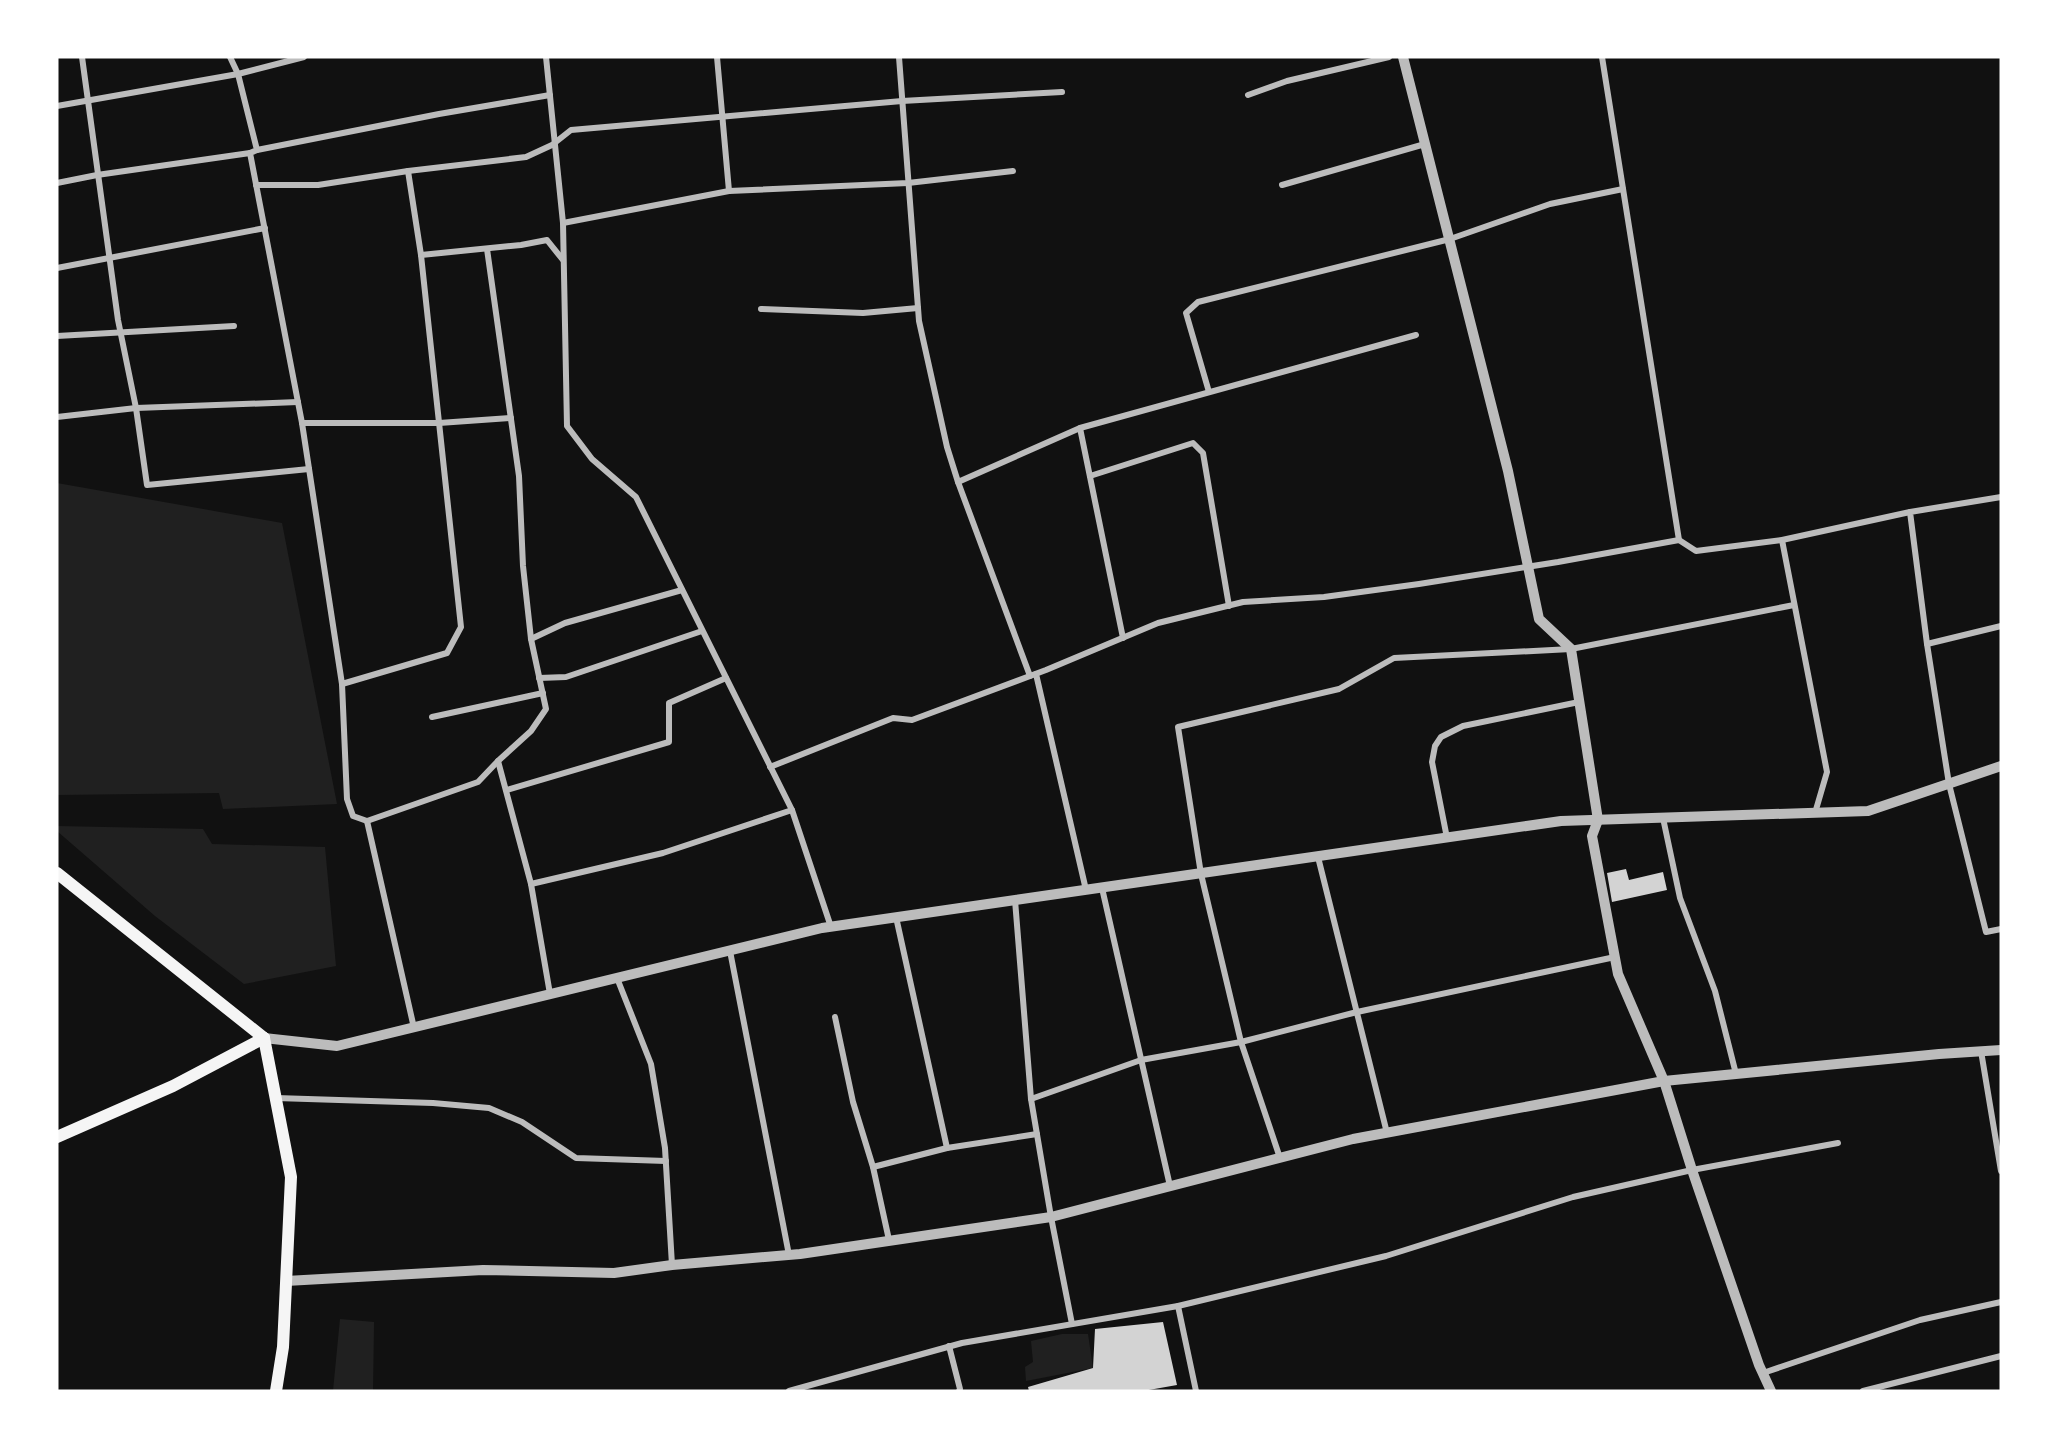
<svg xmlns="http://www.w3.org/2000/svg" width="2058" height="1448" viewBox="0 0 2058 1448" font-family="'DM Sans',sans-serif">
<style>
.green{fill:#202020}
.building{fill:#d3d3d3}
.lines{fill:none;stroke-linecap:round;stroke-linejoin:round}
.minor{stroke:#bcbcbc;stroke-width:6}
.tertiary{stroke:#bcbcbc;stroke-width:10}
.secondary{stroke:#f5f5f5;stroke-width:12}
</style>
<rect width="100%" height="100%" fill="#111"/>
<g class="green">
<polygon points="57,483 282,523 337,804 223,809 219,793 57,795"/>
<polygon points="57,826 203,829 212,844 325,847 336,966 244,984 155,916 57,831"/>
<polygon points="340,1319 374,1322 373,1391 333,1391"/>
<polygon points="1062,1334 1088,1334 1093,1368 1026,1381 1025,1367 1033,1362 1031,1341"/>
</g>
<g class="building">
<polygon points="1626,869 1629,880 1663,872 1667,890 1612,902 1607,873"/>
<polygon points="1163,1322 1177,1385 1143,1391 1029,1391 1028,1387 1093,1368 1095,1329"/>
</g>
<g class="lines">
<g class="minor">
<polyline points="82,57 118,320 136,408 147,485 309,469"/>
<polyline points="230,57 238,74 257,150 250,153 302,423 342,684 447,653 461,627 421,255 408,171"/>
<polyline points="546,57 563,223 567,426 592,459 636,497 792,810 831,927"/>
<polyline points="717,57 729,191"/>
<polyline points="899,57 919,321 947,447 958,482 1080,428 1416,335"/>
<polyline points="1602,57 1679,540 1696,551 1782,540 1910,512"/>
<polyline points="1248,95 1287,81 1389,57"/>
<polyline points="57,106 238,74 304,57"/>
<polyline points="257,150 439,114 550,95"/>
<polyline points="57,183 97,175 250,153"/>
<polyline points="256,185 318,185 408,171 526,157 552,145 571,130 902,101 1062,92"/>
<polyline points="1282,185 1425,144"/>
<polyline points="563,223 729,191 908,183 1013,171"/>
<polyline points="421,255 521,245 547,240 563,260"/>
<polyline points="57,268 265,228"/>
<polyline points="761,309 863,313 918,308"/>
<polyline points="57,336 234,326"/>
<polyline points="1209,392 1186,313 1198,302 1450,239 1550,204 1623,189"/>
<polyline points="57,417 136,408 298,402"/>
<polyline points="302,423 439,423 511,418"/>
<polyline points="1080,428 1123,638"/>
<polyline points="1090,476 1193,443 1203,453 1229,606"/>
<polyline points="958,482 1030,676"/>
<polyline points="2001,497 1910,512 1927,644 1949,784 1986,932 2001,929"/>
<polyline points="1782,540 1827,772 1815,813"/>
<polyline points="531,639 565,623 682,590"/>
<polyline points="1927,644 2001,626"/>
<polyline points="1036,674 1086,890"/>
<polyline points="539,678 566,677 702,631"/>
<polyline points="342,684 347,799 353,816 367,821 478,782 498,761 531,731 546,709 531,639 523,566 519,476 487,249"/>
<polyline points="432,717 543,693"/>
<polyline points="498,761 531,884 550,994"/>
<polyline points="770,767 893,718 912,720 1046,670 1158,623 1243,602 1324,597 1419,584 1558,562 1679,540"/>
<polyline points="507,790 669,742 669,703 726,678"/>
<polyline points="1663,818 1680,898 1715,991 1736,1074"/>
<polyline points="367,821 414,1028"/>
<polyline points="1447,838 1432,762 1435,746 1441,737 1463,726 1579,702"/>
<polyline points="1318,857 1387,1133"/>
<polyline points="531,884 663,853 792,810"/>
<polyline points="1102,888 1170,1186"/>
<polyline points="1015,900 1031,1099 1051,1217 1072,1324"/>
<polyline points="896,917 947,1148"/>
<polyline points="730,951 789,1255"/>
<polyline points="617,978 651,1064 665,1148 672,1265"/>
<polyline points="835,1017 853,1102 873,1167 889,1240"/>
<polyline points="1981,1051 2001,1171"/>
<polyline points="276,1098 433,1103 489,1108 522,1122 576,1158 666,1161"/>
<polyline points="1031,1099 1141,1060 1241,1042 1357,1012 1615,957"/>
<polyline points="1280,1158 1241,1042 1201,874 1178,727 1339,689 1394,658 1571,649 1794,605"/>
<polyline points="873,1167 947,1148 1037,1134"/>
<polyline points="1178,1306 1196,1391"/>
<polyline points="949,1346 960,1389 959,1391"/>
<polyline points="1763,1373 1920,1320 2001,1302"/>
<polyline points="789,1391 962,1343 1178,1306 1386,1256 1573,1197 1692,1170 1838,1143"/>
<polyline points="1863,1391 2001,1356"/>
</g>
<g class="tertiary">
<polyline points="1403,57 1508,471 1539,619 1571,649 1598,820 1592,836 1618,974 1664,1081 1692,1170 1759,1365 1771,1391"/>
<polyline points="264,1038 337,1046 822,928 1561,821 1868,811 2001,766"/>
<polyline points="286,1281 483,1270 614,1273 672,1265 800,1254 1051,1217 1353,1139 1664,1081 1939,1054 2001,1050"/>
</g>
<g class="secondary">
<polyline points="57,873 264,1038"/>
<polyline points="264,1038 291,1177 283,1347 276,1391"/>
<polyline points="57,1137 173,1086 264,1038"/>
</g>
</g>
<rect width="2058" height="1448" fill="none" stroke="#ffffff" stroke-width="117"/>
</svg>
